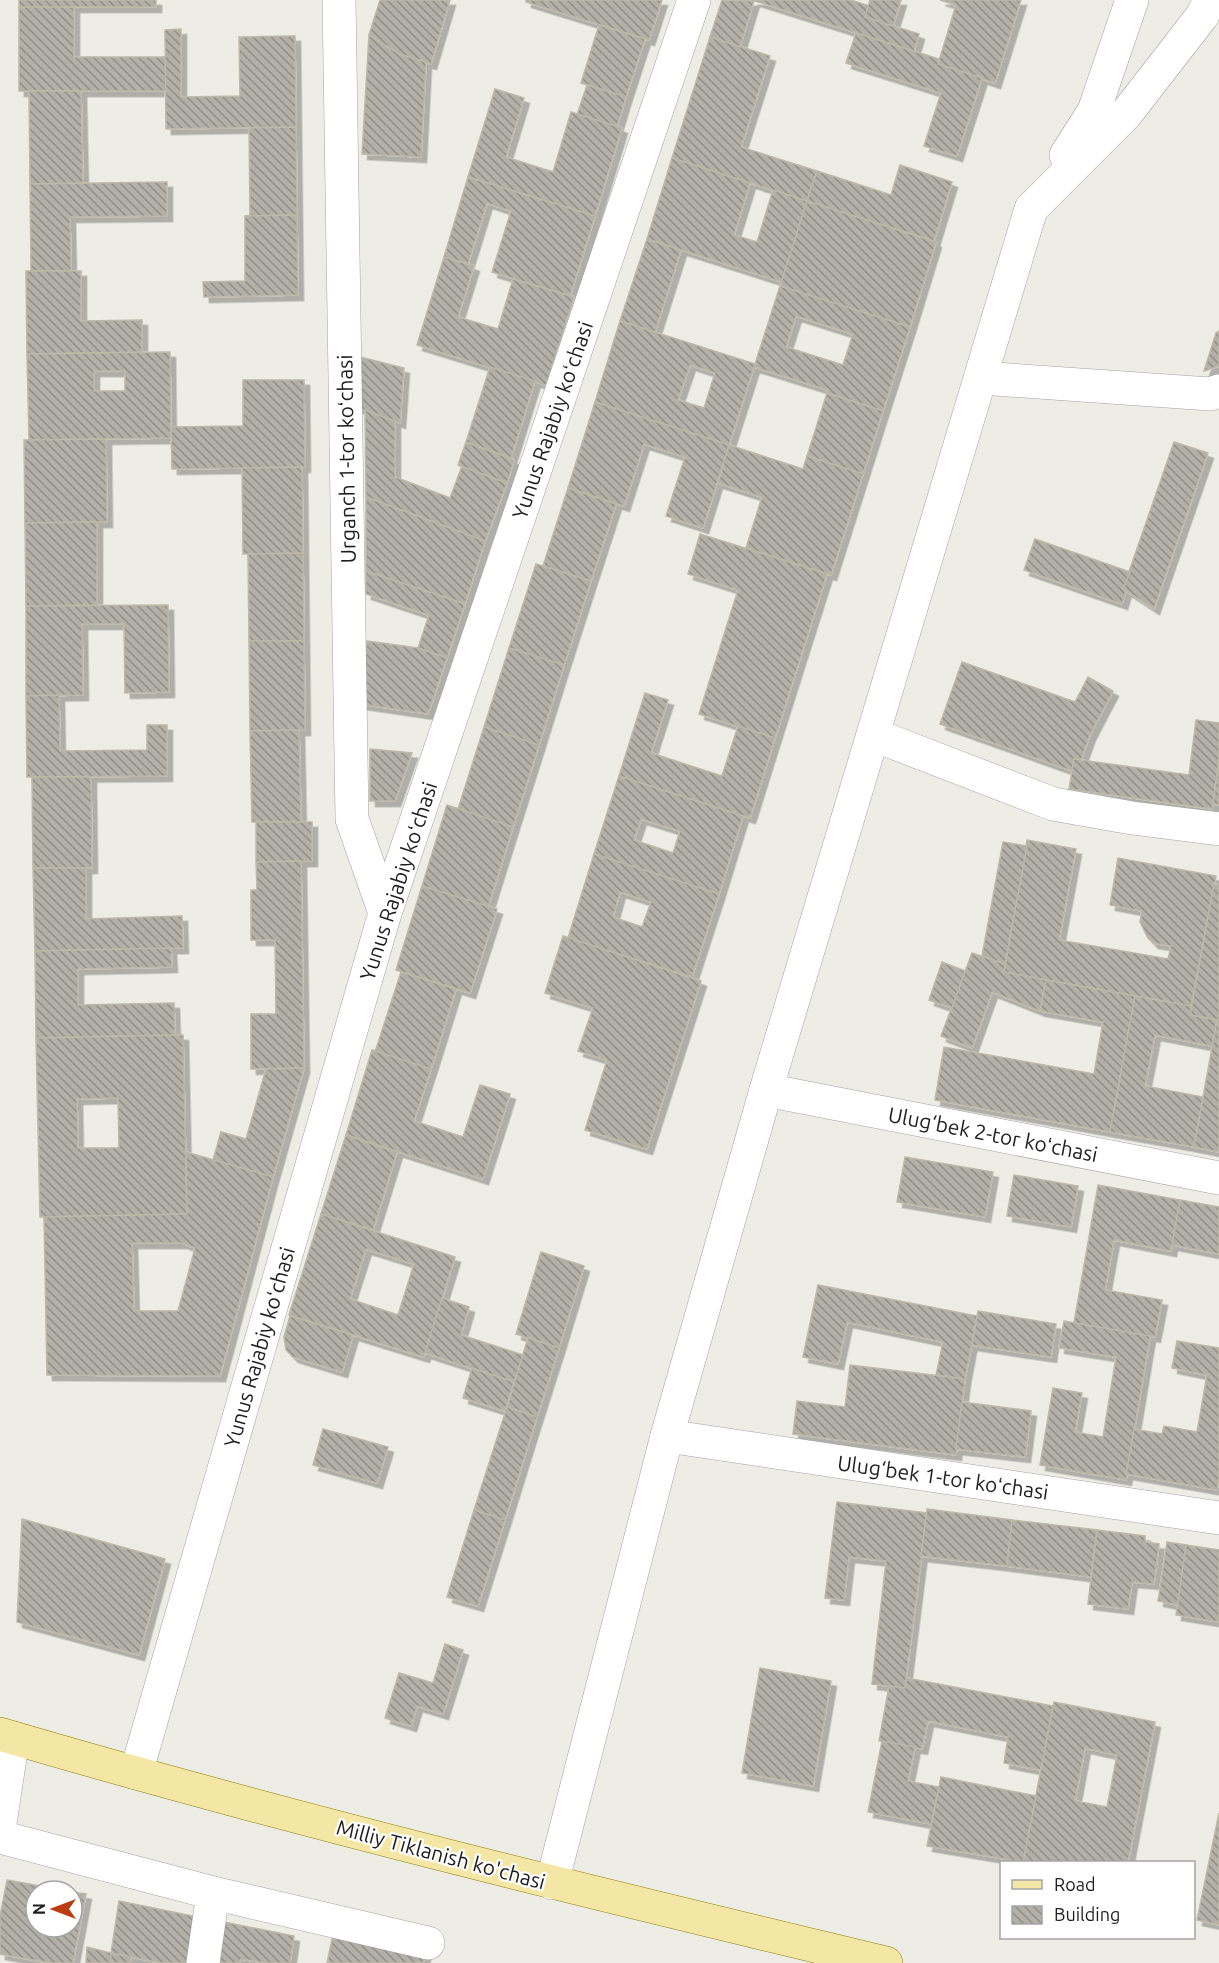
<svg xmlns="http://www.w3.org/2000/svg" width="1219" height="1963" viewBox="0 0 1219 1963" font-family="Ubuntu,sans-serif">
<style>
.building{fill:url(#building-back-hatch);stroke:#beb8a8;stroke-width:1.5;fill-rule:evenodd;filter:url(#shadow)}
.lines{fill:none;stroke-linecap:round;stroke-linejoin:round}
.minor-casing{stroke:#a2a2a2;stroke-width:34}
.major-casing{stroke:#8b810c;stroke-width:34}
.minor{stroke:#fff;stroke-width:33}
.major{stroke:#f4e6a4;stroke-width:33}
.labels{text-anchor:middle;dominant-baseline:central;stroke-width:4.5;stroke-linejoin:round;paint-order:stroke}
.street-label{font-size:21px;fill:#1e1e1e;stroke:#fff}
</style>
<defs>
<pattern id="building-back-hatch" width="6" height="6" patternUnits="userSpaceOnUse" patternTransform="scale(1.5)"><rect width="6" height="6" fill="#b3b0a8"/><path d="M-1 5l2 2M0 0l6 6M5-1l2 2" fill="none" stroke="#918f88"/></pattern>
<filter id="shadow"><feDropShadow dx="5.5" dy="5.5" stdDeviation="0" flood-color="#0004"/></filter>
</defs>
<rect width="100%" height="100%" fill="#eeede5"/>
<g class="building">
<rect x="19" y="0" width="137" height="7"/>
<polygon points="380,0 450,0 431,64 399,54 369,35"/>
<polygon points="526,0 662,0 649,40 526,2"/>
<polygon points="722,0 754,1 740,47 710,37"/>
<polygon points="752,0 851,0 869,6 865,17 919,34 914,51"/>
<polygon points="870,0 901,0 893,26 865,17"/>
<polygon points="940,0 1021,0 995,83 938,64 956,5"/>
<polygon points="19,7 74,7 74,57 166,57 166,91 19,91"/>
<polygon points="599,25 645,39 626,97 581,83"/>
<polygon points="181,29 181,97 240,96 239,37 295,36 296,127 166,129 165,30"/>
<polygon points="856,33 939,59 938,64 982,78 957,156 924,146 941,93 846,63"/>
<polygon points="369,35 399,54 426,62 421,157 362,154"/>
<polygon points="710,37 770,56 741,147 817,171 807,201 672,158"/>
<polygon points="587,85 626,97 617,127 577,115"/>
<polygon points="495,89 524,98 506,157 553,172 571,112 622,128 595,216 468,177"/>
<polygon points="29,91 81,91 83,183 30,184"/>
<polygon points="296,127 297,215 250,216 249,128"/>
<polygon points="672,158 750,183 734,235 757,242 773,190 807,201 782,282 647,239"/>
<polygon points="900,165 952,182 934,241 807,201 817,171 891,195"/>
<polygon points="468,177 595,216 570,296 492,272 511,211 487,203 468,264 444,257"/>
<polygon points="167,182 167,216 70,217 71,271 31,271 30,184"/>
<polygon points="807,201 936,242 910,327 780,286"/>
<polygon points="297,215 298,295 204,297 203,282 245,281 245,216"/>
<polygon points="647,239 681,250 655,332 620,321"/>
<polygon points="444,257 474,266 458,317 498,329 513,279 574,297 546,385 417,345"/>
<polygon points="26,271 81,271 81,321 142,320 142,352 27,354"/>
<path d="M780 286 910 327 883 411 827 393 828 390 754 367ZM796 316 853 334 843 365 786 347Z"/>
<path d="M620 321 755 364 729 445 595 402ZM690 365 715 373 704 408 678 400Z"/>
<polygon points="1219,331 1219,366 1204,371 1216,333"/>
<path d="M170 352 171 438 29 440 27 354ZM94 371H125V391H94Z"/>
<polygon points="352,355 404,368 400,423 353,406"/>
<polygon points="490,367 535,381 511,458 466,442"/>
<polygon points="243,380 304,380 305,467 172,469 171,427 243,426"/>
<polygon points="827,393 883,411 863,474 807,456"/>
<polygon points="595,402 729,445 703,528 666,516 685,457 644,444 624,506 568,488"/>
<polygon points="365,410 395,421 395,477 450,498 462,466 507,483 485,541 366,497"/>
<polygon points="106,439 107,522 25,523 24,440"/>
<polygon points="466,442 514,460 507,483 458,465"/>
<polygon points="1174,442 1208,453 1154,609 1123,589"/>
<polygon points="729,445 803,469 807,456 863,474 831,575 746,548 762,497 718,483"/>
<polygon points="302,467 303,553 243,554 242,468"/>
<polygon points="568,488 616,504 591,581 543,566"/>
<polygon points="366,497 485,541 465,604 366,571"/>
<polygon points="97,522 97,605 26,606 25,523"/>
<polygon points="700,534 827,574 775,738 699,714 738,590 688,574"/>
<polygon points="1035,539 1130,572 1123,589 1126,591 1122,604 1024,570"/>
<polygon points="303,553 304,641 249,641 248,554"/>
<polygon points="536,564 591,581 564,665 509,648"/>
<polygon points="366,571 465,604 447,658 418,648 429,615 366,594"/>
<polygon points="168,605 169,692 125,693 124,624 82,624 83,695 26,696 26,606"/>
<polygon points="249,641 304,641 305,730 250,731"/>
<polygon points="367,641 418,648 447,658 428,714 361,704"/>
<polygon points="509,648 564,665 539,745 484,727"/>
<polygon points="962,662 1075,702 1088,677 1113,691 1090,735 1081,760 1074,759 1072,771 940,724"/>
<polygon points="645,693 668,700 651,753 722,776 738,726 775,738 750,818 619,776"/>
<polygon points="59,695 60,751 147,750 147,725 167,725 167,776 27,777 26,696"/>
<polygon points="1196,720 1219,723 1219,759 1212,809 1069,789 1074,759 1189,775"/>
<polygon points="484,727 539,745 513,827 458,809"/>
<polygon points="299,730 301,822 252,822 250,731"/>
<polygon points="370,749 412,753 395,801 370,801"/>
<polygon points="1219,759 1219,805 1213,804"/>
<path d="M619 776 743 816 719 894 594 854ZM641 819 680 831 673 853 634 840Z"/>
<polygon points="32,777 91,777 92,868 33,868"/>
<polygon points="447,805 513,827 488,907 422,886"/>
<polygon points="256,822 312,822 312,861 256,862"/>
<polygon points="1027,840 1076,849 1059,940 1168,959 1171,946 1153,943 1148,938 1140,922 1142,911 1110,905 1118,858 1216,876 1191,1006 1004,972"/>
<polygon points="1003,842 1027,846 1005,964 982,956"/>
<path d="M594 854 719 894 692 977 568 938ZM620 892 651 902 642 927 613 917Z"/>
<polygon points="301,861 304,1068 251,1069 251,1014 276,1014 275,940 251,940 251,890 257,890 256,862"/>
<polygon points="33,868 86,868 86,919 182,916 183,948 35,951"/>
<polygon points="1214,884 1219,885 1219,1020 1190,1015"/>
<polygon points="422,886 497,909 470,993 396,970"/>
<polygon points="563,936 701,981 647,1149 585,1130 607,1060 578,1051 593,1008 545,993"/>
<polygon points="171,948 172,967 78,969 78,1005 174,1003 175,1035 36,1038 35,951"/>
<polygon points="972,953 1005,964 1004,972 1046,980 1040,1011 992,992 972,1048 941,1036"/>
<polygon points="942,962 965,971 952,1008 929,1000"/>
<polygon points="401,972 456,989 431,1069 375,1052"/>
<polygon points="1046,980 1135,996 1110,1132 935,1100 944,1047 1094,1074 1103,1022 1040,1011"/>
<polygon points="1135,996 1191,1006 1190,1015 1217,1020 1212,1046 1155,1035 1145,1086 1203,1097 1194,1147 1110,1132"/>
<polygon points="1217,1020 1219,1020 1219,1152 1194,1147"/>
<path d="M175 1035H183L187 1214 40 1217 36 1038ZM118 1098 119 1148H78L77 1099Z"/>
<polygon points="372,1050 431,1069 414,1121 463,1137 480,1085 510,1094 483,1179 346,1135"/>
<polygon points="304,1068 273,1177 213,1160 221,1132 246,1139 266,1069"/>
<polygon points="346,1135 397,1152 373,1230 321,1214"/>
<path d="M186 1152 273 1177 220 1376 47 1375 44 1217 187 1214ZM132 1243H182L195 1248 178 1311H134Z"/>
<polygon points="905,1157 993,1172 985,1217 897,1202"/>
<polygon points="1014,1175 1078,1186 1071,1227 1007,1216"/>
<polygon points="1098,1185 1180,1200 1171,1251 1114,1240 1105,1290 1162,1300 1155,1337 1074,1323"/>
<polygon points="1180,1200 1219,1207 1219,1254 1172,1245"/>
<path d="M321 1214 455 1257 424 1357 289 1315ZM366 1249 414 1264 398 1315 350 1299Z"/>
<polygon points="541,1252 584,1266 559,1348 516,1334"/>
<polygon points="818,1285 977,1316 965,1379 936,1375 943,1342 847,1322 838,1364 803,1357"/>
<polygon points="442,1298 469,1307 461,1335 523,1355 514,1382 425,1353"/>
<polygon points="978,1311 1056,1324 1051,1357 972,1345"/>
<polygon points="290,1316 353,1335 342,1372 293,1357 286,1350 284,1337"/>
<polygon points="1064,1321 1150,1336 1126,1480 1040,1465 1053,1388 1082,1393 1075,1432 1103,1437 1116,1357 1059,1348"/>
<polygon points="528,1338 559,1348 537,1417 507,1407"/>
<polygon points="1177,1341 1219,1348 1219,1477 1217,1490 1126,1474 1134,1429 1162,1434 1164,1426 1197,1432 1207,1375 1172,1368"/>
<polygon points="850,1365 965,1379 956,1455 793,1434 797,1401 845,1407"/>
<polygon points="472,1368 514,1382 505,1411 463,1398"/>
<polygon points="962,1402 1031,1411 1025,1457 956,1449"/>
<polygon points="507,1407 537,1417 505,1520 474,1510"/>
<polygon points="323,1429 388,1447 377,1483 313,1465"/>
<polygon points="837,1502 927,1513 905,1688 872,1684 886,1561 849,1557 844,1600 825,1598"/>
<polygon points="927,1509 1012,1520 1007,1566 921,1556"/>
<polygon points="474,1510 505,1520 478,1606 447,1597"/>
<polygon points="22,1519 165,1559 139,1655 17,1622"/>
<polygon points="1012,1520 1097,1530 1091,1577 1007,1566"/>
<polygon points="1097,1530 1145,1536 1145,1542 1159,1544 1154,1584 1132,1582 1128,1609 1088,1604"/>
<polygon points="1167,1542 1186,1545 1178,1605 1158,1601"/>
<polygon points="1186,1545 1219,1550 1219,1622 1176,1615"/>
<polygon points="445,1644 463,1650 443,1714 417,1706 411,1726 385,1718 399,1673 433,1683"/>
<polygon points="760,1668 831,1681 813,1786 742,1773"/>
<polygon points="907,1678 1053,1706 1041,1770 1004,1763 1008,1737 928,1721 922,1749 879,1741 889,1686 905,1688"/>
<path d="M1054 1702 1155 1722 1128 1862H1023ZM1085 1748 1117 1755 1107 1807 1075 1801Z"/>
<polygon points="882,1741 915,1747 908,1781 939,1787 931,1824 868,1812"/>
<polygon points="941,1777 1036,1796 1023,1862 927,1846"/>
<polygon points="1219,1813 1219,1925 1197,1920"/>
<polygon points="7,1880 68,1891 36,1891 36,1927 72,1927 72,1892 86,1894 73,1963 50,1963 0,1954 0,1916"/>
<polygon points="119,1901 203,1918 196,1963 161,1963 111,1953"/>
<polygon points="219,1921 294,1936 290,1963 265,1963 241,1959 240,1963 213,1963"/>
<polygon points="334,1930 426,1951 423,1963 327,1963"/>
<polygon points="87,1947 111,1953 111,1963 86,1963"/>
<polygon points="111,1953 131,1957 130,1963 111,1963"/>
</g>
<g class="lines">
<defs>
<g id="minor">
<polyline points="339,0 352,819 385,913"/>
<polyline points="1066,155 1094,111 1132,0"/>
<polyline points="981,378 1210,394 1219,391"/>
<polyline points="874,735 1053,804 1132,818 1219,829"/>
<polyline points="766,1090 1219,1178"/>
<polyline points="667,1436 1219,1518"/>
<polyline points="136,1773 385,913 694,0"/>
<polyline points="0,1823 13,1738"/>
<polyline points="0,1837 213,1893 428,1943"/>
<polyline points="552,1883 667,1436 766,1090 1031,209 1126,114 1202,16 1210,0"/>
<polyline points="203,1963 213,1893"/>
</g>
<path id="major" d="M0 1734C292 1820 589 1892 886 1963"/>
</defs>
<use href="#minor" class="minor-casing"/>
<use href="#major" class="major-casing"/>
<use href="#minor" class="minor"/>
<use href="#major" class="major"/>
</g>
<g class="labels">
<g class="street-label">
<text transform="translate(552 420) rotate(-71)">Yunus Rajabiy koʻchasi</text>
<text transform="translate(346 459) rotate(-91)">Urganch 1-tor koʻchasi</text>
<text transform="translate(398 881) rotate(-72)">Yunus Rajabiy koʻchasi</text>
<text transform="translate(993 1134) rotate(11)">Ulug‘bek 2-tor koʻchasi</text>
<text transform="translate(259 1347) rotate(-74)">Yunus Rajabiy koʻchasi</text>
<text transform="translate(943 1477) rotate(8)">Ulug‘bek 1-tor koʻchasi</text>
<text transform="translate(441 1854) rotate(15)">Milliy Tiklanish ko'chasi</text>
</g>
</g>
<rect x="1000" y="1861" width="195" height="78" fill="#ffffff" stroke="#a5a5a5" stroke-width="1.5"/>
<rect x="1012" y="1880" width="30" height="9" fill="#f4e6a4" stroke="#a5a5a5" stroke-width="1.5"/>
<text x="1054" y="1891" font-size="18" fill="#1e1e1e">Road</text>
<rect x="1012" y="1906" width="30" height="18" fill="url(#building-back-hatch)" stroke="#a5a5a5" stroke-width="1.5"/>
<text x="1054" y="1921" font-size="18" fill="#1e1e1e">Building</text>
<g transform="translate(54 1909) rotate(270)"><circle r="28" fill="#ffffff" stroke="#a5a5a5" stroke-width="1.5"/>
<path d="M0-4.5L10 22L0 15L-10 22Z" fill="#bb3c11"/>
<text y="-9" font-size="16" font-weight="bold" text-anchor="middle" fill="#1e1e1e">N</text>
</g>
</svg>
